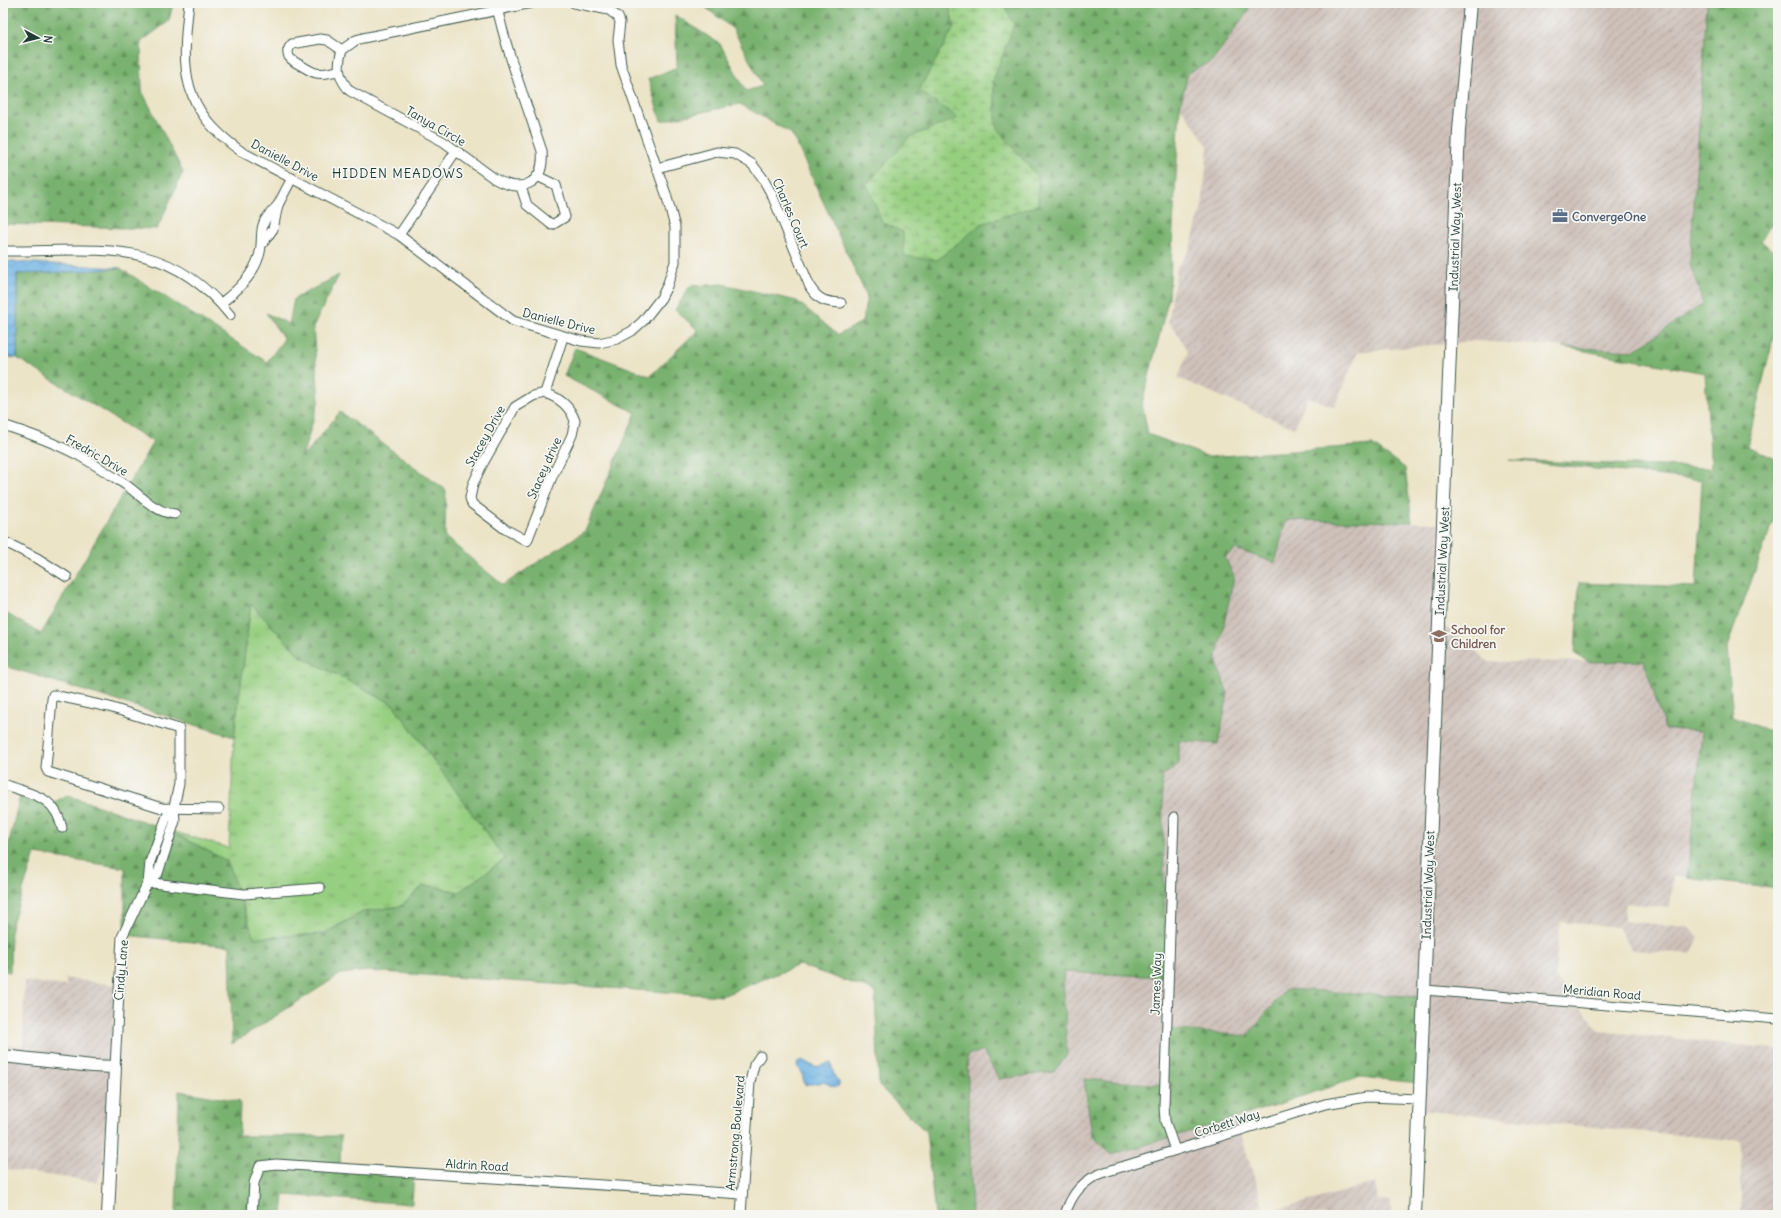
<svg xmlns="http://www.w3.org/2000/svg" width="1781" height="1218" viewBox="0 0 1781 1218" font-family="Delius,sans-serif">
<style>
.industrial{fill:url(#industrial-furrows)}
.grass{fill:url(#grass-tufts);stroke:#5b865a}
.forest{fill:url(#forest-firs);stroke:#4c7852}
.wetland{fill:url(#wetland-marsh);stroke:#5b865a}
.water{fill:url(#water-waves);stroke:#47788c}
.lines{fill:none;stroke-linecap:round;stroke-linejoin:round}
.minor-casing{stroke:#3e564a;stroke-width:11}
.tertiary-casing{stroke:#3e564a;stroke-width:14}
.minor{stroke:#fff;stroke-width:9}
.tertiary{stroke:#fff;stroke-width:12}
.labels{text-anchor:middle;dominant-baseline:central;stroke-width:3.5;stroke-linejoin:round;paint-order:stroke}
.street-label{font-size:12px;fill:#1f3d34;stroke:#f6f6f2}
.service-label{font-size:12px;font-weight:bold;fill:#4e5e75;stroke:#f6f6f2;text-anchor:start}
.education-label{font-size:12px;font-weight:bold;fill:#785e54;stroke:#f6f6f2;text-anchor:start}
.neighbourhood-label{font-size:13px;letter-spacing:1px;fill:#1f3d34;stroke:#f6f6f2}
</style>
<defs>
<pattern id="industrial-furrows" width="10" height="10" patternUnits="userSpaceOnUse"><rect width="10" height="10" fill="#cec1ba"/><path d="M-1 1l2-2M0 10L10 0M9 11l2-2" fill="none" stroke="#a79e98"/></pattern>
<pattern id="grass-tufts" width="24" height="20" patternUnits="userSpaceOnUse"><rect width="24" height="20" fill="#97cf81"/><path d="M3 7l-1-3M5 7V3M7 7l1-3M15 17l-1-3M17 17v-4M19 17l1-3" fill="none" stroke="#7ba96a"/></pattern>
<pattern id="forest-firs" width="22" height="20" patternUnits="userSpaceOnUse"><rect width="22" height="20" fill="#79b26f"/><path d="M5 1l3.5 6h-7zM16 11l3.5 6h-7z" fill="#63925c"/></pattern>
<pattern id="wetland-marsh" width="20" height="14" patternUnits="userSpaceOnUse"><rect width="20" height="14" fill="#97cf81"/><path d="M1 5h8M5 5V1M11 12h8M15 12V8" fill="none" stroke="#7ba96a"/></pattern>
<pattern id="water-waves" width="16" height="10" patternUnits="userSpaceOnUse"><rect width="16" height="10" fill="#6fb4e5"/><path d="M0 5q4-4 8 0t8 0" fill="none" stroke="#5b94ba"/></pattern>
</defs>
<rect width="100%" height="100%" fill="#f6f6f2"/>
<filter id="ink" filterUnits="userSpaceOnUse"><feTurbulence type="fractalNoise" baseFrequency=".025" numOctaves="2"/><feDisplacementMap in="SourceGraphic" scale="8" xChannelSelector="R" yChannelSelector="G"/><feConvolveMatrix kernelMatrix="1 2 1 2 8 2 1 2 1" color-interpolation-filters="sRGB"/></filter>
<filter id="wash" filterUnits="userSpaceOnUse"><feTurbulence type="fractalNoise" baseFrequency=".012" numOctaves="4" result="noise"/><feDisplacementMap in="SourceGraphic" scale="16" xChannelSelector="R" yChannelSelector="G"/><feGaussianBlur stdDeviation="0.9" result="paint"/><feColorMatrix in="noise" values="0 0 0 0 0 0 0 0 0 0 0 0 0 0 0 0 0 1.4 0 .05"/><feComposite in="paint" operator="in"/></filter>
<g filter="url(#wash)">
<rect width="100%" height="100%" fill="#ece4c7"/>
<g class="industrial">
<polygon points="1249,3 1707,3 1690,263 1703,304 1633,351 1475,341 1358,352 1334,407 1308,397 1294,428 1178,378 1188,352 1177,333 1168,322 1177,267 1189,251 1202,207 1208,146 1180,106 1188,73 1212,61 1248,11"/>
<polygon points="1285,520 1440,523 1437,620 1489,662 1644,661 1665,729 1702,731 1687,878 1673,876 1670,908 1626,903 1624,921 1688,927 1699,938 1691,954 1632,950 1618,927 1560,922 1555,977 1600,1031 1778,1049 1778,1215 1741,1215 1741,1141 1417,1110 1419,1073 1286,989 1247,1036 1165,1030 1164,1085 1111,1155 1236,1118 1265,1213 1375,1183 1378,1201 1391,1201 1391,1215 972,1215 967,1055 983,1051 1067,1055 1063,972 1166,977 1162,776 1179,764 1179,741 1218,744 1228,694 1216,661 1234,577 1225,557"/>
<polygon points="65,978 116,985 103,1169 97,1182 3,1169 3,1044 23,1046 24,981 67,986"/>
</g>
<polygon class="grass" points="251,604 300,656 393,704 505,859 459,892 431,886 423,886 401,906 363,912 323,934 254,938 237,887 168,830 229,848 234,737"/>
<g class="forest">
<polygon points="3,3 173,3 169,21 141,42 142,91 183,172 157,229 3,224"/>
<polygon points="700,3 949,3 954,28 919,90 959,118 910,137 882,222 903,232 937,260 981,224 1038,205 1038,177 997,129 993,80 1014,25 1003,3 1249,3 1248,11 1212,61 1188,73 1180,107 1169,297 1142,404 1148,434 1209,457 1372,445 1405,468 1412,522 1286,520 1275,563 1236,549 1225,557 1234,577 1216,661 1228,694 1218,744 1179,741 1179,764 1162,776 1166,977 1063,972 1067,1055 1054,1072 999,1079 983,1051 967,1055 972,1215 935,1215 926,1132 879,1086 875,991 799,965 722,996 368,971 341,974 232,1044 230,946 125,935 125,868 35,854 11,927 10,972 3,971 3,868 22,787 53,803 67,795 168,830 227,861 254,938 323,934 363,912 401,906 423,886 431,886 459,892 505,859 393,704 300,656 251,604 234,737 8,667 6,613 41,634 153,442 17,358 17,274 69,272 120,268 267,362 284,339 266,313 289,324 294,299 339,275 313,327 319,400 302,458 340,412 446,490 445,537 503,585 585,531 636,413 564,376 575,348 650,376 698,330 675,310 690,286 723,284 797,301 838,335 862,322 867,297 792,134 740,104 661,121 648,79 677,67 675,15 720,44 746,91 763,86 733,29"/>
<polygon points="1707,3 1778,3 1778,213 1761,241 1778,255 1778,318 1747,446 1778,460 1778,508 1727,647 1733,717 1778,734 1778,889 1687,878 1702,731 1665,729 1644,661 1589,662 1575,654 1579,583 1696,587 1702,480 1509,460 1711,468 1705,373 1563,347 1633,351 1703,304 1690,263"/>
<polygon points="1286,989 1421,997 1419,1083 1360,1077 1236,1118 1111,1155 1092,1135 1084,1079 1164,1085 1165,1029 1247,1036"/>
<polygon points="179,1091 240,1101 239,1136 341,1136 340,1168 414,1172 412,1204 284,1195 282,1215 176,1215"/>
</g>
<polygon class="wetland" points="949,3 1003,3 1014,25 993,80 997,129 1038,177 1038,205 981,224 937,260 904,256 903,232 882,222 867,184 910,137 958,118 919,90 954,28"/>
<g class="water">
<polygon points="3,261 120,268 69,272 17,274 17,358 3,357"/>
<polygon points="802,1060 815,1067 831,1063 835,1078 839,1082 839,1086 834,1087 824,1082 805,1085 801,1071 797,1066 798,1062"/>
</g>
</g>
<g filter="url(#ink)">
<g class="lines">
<defs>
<g id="minor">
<path d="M189 3C181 71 181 109 242 152L399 235 513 321 581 341 599 343 617 339 632 331 643 321 661 298 667 286 675 262V227L666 194 621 65 618 40 620 22 618 17 609 10 574 3"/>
<path d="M496 3C507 54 526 102 542 151 545 184 522 194 495 179L444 142 350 91C338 78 337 66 342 50L356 40 363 38 532 3"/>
<path d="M338 71C331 72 323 75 316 73 312 72 307 69 302 66 292 61 282 55 292 44L320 39 327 40 342 50"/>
<path d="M657 168 717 152 735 154 752 164 762 177 772 195 810 287C819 301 826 302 841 303"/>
<polyline points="521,187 527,205 552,225 565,217 556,185 537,176"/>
<polyline points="399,235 456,151"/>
<polyline points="263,243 273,229 278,205 292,178"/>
<path d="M3 251C95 252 165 234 230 315"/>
<path d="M221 303C237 291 253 276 259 256 263 244 260 234 263 225 265 217 273 211 278 205"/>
<path d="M545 393C560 398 570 406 575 421L572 435 552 477 527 541 505 529 472 504 470 498 473 484 482 465 515 407 533 396Z"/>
<polyline points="545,393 563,337"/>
<path d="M3 425C31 434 59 444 85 459 99 467 112 476 126 485 140 495 156 513 175 514"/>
<polyline points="3,541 37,558 67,577"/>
<path d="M3 784C30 795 55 794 62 828"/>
<polyline points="174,807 179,784 179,729 109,707 53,695 52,699 46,768 48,772 162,808 219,809"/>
<polyline points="1174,817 1164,1106 1165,1121 1175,1150"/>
<polyline points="148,884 150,862 167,816 174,807 175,821 158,873 149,880"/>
<polyline points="1425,990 1778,1019"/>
<polyline points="115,1067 122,937 147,884 153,883 244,894 320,888"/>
<polyline points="252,1215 254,1183 260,1166 276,1164 742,1194"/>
<polyline points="741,1215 750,1082 754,1065 760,1056"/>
<path d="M1065 1215C1071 1194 1084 1179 1105 1172L1325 1104 1367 1097 1419 1099"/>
</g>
<g id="tertiary">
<polyline points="3,1056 92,1066 115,1067 108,1215"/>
<polyline points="1415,1215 1459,130 1470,3"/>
</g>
</defs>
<use href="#minor" class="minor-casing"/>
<use href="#tertiary" class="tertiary-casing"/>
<use href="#minor" class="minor"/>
<use href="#tertiary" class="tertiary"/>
</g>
</g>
<defs>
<symbol id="office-bare" viewBox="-9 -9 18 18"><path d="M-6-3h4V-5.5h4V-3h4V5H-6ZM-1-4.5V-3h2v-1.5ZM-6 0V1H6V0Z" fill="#5c6f8a" stroke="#f6f6f2" stroke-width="2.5" paint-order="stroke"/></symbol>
<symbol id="school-bare" viewBox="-9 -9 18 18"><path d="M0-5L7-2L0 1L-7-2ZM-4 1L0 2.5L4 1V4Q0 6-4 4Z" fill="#8d6e63" stroke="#f6f6f2" stroke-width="2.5" paint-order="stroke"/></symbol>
</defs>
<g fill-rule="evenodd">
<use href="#office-bare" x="1549" y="205" width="22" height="22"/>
<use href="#school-bare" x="1428" y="625" width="22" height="22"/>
</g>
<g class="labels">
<g class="street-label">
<text transform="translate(436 126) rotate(30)">Tanya Circle</text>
<text transform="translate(285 160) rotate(28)">Danielle Drive</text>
<text transform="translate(791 213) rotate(67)">Charles Court</text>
<text transform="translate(1455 237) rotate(-88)">Industrial Way West</text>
<text transform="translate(559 321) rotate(14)">Danielle Drive</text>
<text transform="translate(485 436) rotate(-61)">Stacey Drive</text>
<text transform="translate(97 455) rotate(30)">Fredric Drive</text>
<text transform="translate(544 468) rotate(-66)">Stacey drive</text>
<text transform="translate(1442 561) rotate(-87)">Industrial Way West</text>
<text transform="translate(1428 885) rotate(-88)">Industrial Way West</text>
<text transform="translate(121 970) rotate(-85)">Cindy Lane</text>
<text transform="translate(1156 984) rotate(-88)">James Way</text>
<text transform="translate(1602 992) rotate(5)">Meridian Road</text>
<text transform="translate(1227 1123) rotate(-17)">Corbett Way</text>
<text transform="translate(735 1133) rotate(-85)">Armstrong Boulevard</text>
<text transform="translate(477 1165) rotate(3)">Aldrin Road</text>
</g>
<g class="service-label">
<text x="1572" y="216">ConvergeOne</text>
</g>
<g class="education-label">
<text x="1451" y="629">School for<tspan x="1451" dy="14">Children</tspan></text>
</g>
<g class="neighbourhood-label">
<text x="398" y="173">HIDDEN MEADOWS</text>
</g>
</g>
<rect width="1781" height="1218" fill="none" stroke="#f6f6f2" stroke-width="16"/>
<g transform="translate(38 38) rotate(97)" stroke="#f6f6f2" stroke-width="3" paint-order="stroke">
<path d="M0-3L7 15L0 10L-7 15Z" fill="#1f3d34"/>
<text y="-6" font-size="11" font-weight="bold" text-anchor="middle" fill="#1f3d34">N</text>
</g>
</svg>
